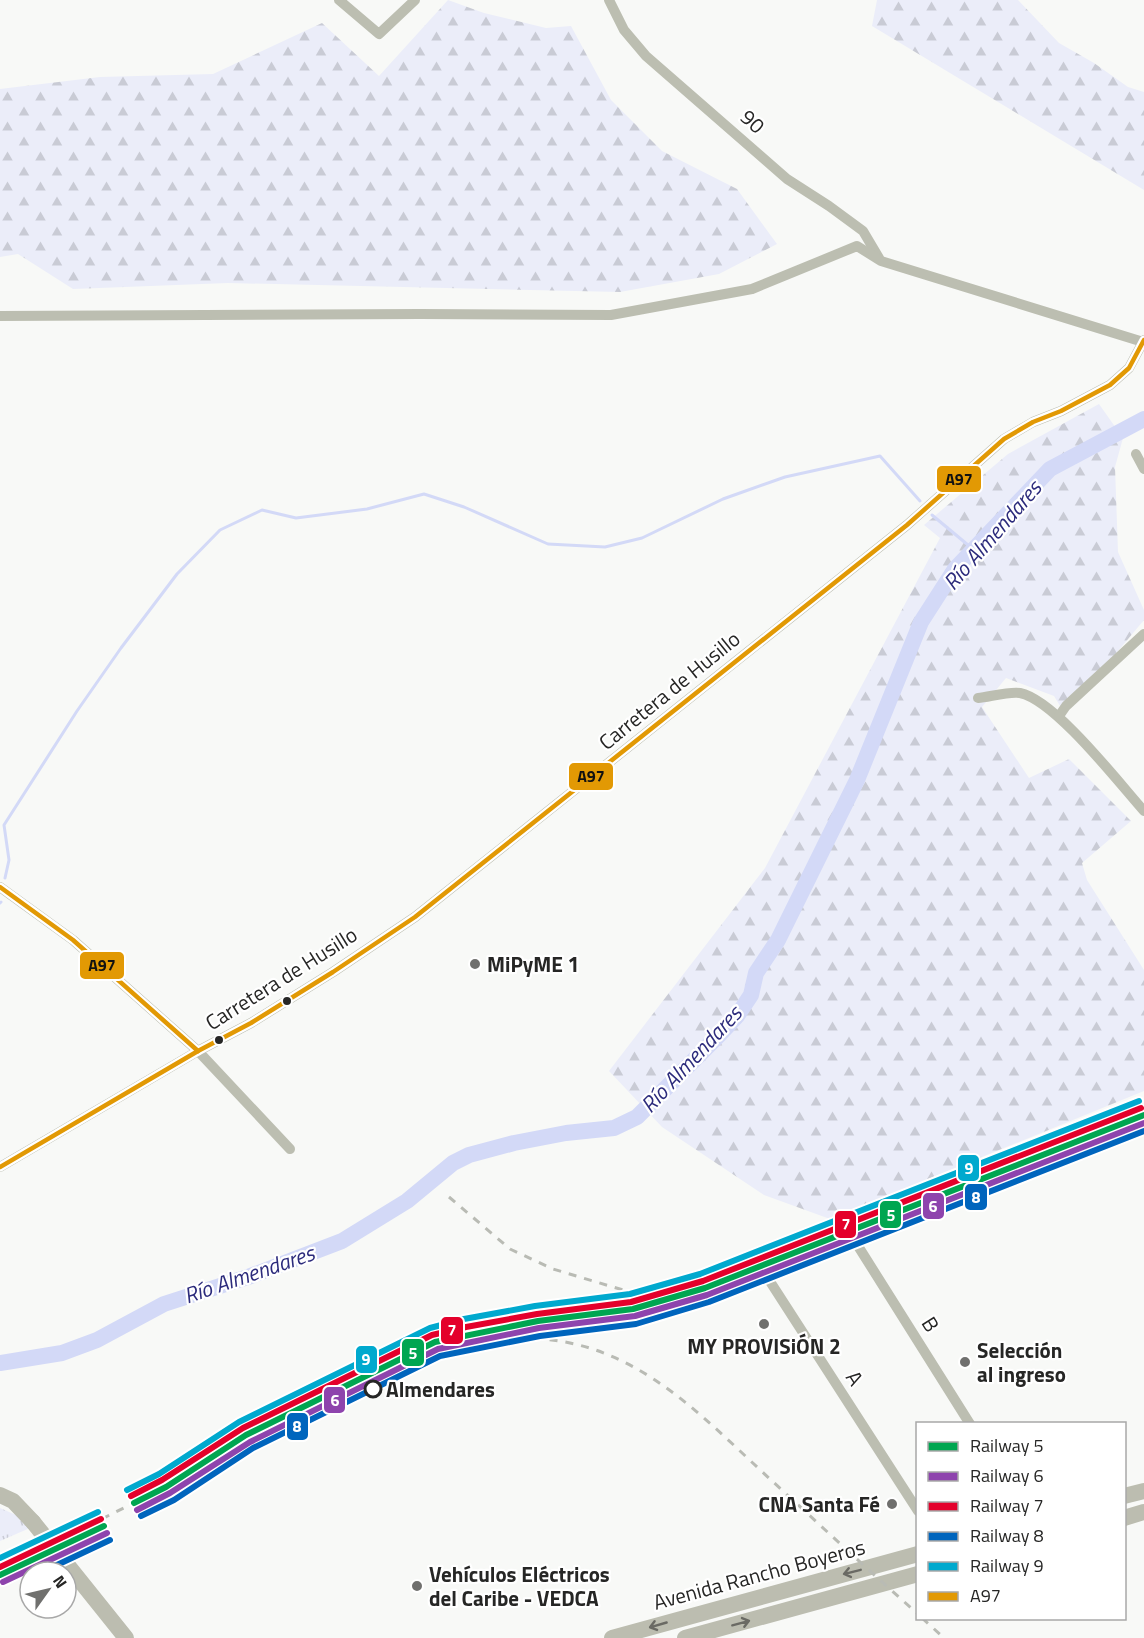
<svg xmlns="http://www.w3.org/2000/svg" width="1144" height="1638" viewBox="0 0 1144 1638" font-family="'Titillium Web',sans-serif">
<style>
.grass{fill:url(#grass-tufts)}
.forest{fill:url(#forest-firs)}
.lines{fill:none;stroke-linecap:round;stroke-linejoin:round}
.stream{stroke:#d3d9f7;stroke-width:3}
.river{stroke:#d3d9f7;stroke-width:16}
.minor{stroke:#bcbeb1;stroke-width:10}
.highway{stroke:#bcbdb0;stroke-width:16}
.rail{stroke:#b9bbb4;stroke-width:3;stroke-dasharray:8 8;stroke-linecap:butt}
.highway-bridge{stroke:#bcbdb0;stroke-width:16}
.bus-1-casing{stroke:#fff;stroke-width:9}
.bus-1{stroke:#e29904;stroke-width:4.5}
.rail-1-casing{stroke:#fff;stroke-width:10}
.rail-2-casing{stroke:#fff;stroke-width:10}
.rail-3-casing{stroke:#fff;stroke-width:10}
.rail-4-casing{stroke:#fff;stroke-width:10}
.rail-5-casing{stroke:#fff;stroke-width:10}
.rail-1{stroke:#00a651;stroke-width:6}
.rail-2{stroke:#8e44ad;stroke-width:6}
.rail-3{stroke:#e4002b;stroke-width:6}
.rail-4{stroke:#0065bd;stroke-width:6}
.rail-5{stroke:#00a9ce;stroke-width:6}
.oneway{stroke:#6a6a64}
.poi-dot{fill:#70706e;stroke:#fff;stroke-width:2}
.bus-dot{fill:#262625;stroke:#fff;stroke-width:2}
.stop-dot{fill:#fff;stroke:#262625;stroke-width:3}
.labels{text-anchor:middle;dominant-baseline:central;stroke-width:4.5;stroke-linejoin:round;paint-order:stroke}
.street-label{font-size:21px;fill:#262625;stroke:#fff}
.poi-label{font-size:21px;font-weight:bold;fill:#262625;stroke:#fff;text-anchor:start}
.stop-label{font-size:21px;font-weight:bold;fill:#262625;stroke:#fff;text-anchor:start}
.water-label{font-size:22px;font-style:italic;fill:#2c2b7c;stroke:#fff}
.line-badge{stroke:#fff;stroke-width:2}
.badge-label{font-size:16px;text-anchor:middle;font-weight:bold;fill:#fff}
.pale-badge-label{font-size:16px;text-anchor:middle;font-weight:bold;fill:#111}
</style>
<defs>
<pattern id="grass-tufts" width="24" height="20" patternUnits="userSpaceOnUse" patternTransform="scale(1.5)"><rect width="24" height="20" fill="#ebedf9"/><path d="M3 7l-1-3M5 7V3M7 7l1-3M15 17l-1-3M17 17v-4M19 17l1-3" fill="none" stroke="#c9cbd5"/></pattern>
<pattern id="forest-firs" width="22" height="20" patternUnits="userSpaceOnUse" patternTransform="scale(1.5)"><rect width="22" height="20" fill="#ebedf9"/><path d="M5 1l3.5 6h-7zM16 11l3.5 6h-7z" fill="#c9cbd5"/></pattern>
</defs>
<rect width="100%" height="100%" fill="#f8f9f7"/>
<polygon class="grass" points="0,1508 16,1515 30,1528 0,1541"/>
<g class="forest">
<polygon points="448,0 484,13 546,28 571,26 611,100 662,151 737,189 777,244 719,274 620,292 228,283 73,289 18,254 0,257 0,89 100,77 213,74 322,23 379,76"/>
<polygon points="877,0 1018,0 1059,43 1094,63 1128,87 1144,92 1144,190 872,26"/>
<polygon points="1099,404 1123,438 1115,467 1118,552 1144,610 1144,620 1065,714 1054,696 1006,678 982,707 1029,778 1069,759 1131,821 1082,863 1087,880 1144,970 1144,1091 830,1219 764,1195 662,1127 609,1071 765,868 940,538 924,525 1008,454"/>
</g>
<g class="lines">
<g class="stream">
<polyline points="932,515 974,550"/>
<polyline points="5,878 9,860 4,825 77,711 121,648 177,574 220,530 262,510 296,518 367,509 424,494 464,507 548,544 605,547 642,538 723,499 785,477 880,456 920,501"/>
<polyline points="0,903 1,902"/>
</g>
<polyline class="river" points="0,1363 62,1353 97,1340 164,1304 248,1277 342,1241 407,1201 453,1163 469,1155 514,1143 566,1133 614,1128 637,1117 721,1033 737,1016 751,995 756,973 778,940 857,780 921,622 955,569 1050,469 1144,419"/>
<g class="minor">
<polyline points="339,0 379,34 415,0"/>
<polyline points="609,0 624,30 646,56 787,179 829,206 863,231 879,258"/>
<polyline points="0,316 420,314 611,315 752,289 857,246 881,261 1143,342"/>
<polyline points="1136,454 1144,469"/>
<path d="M978 698C989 697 1010 691 1020 693 1055 700 1119 783 1144 811"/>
<polyline points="1059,716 1066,706 1144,634"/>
<polyline points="0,887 73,940 198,1051 290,1149"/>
<polyline points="0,1167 198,1051 251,1023 333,972 415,917 907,525 1004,439 1033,422 1061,411 1110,385 1129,368 1144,340"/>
<polyline points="858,1246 970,1424"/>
<polyline points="760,1266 918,1511"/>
</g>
<g class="highway">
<polyline points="0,1495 13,1501 33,1522"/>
<polyline points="1124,1496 1144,1491"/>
<polyline points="1124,1518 1144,1512"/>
<polyline points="612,1638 918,1554"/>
<polyline points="685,1638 918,1574"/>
</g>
<g class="rail">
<polyline points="449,1197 510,1249 553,1269 623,1290"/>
<path d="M166 1487 435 1355C479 1342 524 1333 570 1343 652 1360 710 1424 770 1479 819 1524 868 1570 918 1614"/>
<polyline points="0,1565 59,1540 134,1503"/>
<polyline points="922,1618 944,1638"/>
</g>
<polyline class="highway-bridge" points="33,1522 126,1638"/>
<defs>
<g id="bus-1">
<polyline points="0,887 73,940 198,1051"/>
<polyline points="0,1167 198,1051 251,1023 333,972 415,917 907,525 1004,439 1033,422 1061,411 1110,385 1129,368 1144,340"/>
</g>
</defs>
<use href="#bus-1" class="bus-1-casing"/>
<use href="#bus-1" class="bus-1"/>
<defs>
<g id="rail-1">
<polyline points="134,1503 166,1487 246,1435 435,1342 538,1321 633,1309 705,1288 1144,1115"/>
<polyline points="0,1575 104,1526"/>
</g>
<g id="rail-2">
<polyline points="137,1510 170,1493 250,1442 438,1349 539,1328 635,1316 707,1295 1144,1123"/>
<polyline points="3,1582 107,1533"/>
</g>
<g id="rail-3">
<polyline points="131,1496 162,1480 243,1428 432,1335 466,1327 537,1314 631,1302 703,1281 1141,1108"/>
<polyline points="0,1567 101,1519"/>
</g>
<g id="rail-4">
<polyline points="141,1516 174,1500 253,1448 440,1356 540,1336 636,1324 709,1302 1144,1131"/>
<polyline points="42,1572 110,1540"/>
</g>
<g id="rail-5">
<polyline points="127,1490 159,1474 239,1422 430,1328 464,1319 535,1306 630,1294 700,1274 1139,1101"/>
<polyline points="0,1558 98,1512"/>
</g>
</defs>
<use href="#rail-1" class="rail-1-casing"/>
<use href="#rail-2" class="rail-2-casing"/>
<use href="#rail-3" class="rail-3-casing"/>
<use href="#rail-4" class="rail-4-casing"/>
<use href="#rail-5" class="rail-5-casing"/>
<use href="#rail-1" class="rail-1"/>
<use href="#rail-2" class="rail-2"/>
<use href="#rail-3" class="rail-3"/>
<use href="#rail-4" class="rail-4"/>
<use href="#rail-5" class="rail-5"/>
</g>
<defs><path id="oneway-shaft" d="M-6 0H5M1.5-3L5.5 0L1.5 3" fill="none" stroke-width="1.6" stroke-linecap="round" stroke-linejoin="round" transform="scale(1.5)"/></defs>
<g class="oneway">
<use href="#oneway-shaft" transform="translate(852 1572) rotate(166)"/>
<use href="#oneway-shaft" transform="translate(741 1623) rotate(-15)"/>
<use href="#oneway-shaft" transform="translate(658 1625) rotate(164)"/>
</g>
<g class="poi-dot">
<circle cx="475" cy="964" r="6"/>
<circle cx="764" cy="1324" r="6"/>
<circle cx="965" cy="1362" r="6"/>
<circle cx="892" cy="1504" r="6"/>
<circle cx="417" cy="1586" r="6"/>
</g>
<g class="bus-dot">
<circle cx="287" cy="1001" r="5"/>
<circle cx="219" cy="1040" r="5"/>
</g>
<circle class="stop-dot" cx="373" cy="1389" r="8"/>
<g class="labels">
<g class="street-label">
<text transform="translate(753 121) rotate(42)">90</text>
<text transform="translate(669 690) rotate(-39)">Carretera de Husillo</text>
<text transform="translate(281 978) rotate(-32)">Carretera de Husillo</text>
<text transform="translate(931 1324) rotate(58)">B</text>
<text transform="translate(855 1378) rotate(57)">A</text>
<text transform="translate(759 1574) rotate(-15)">Avenida Rancho Boyeros</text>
</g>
<g class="poi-label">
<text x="487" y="964">MiPyME 1</text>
<text x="764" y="1346" text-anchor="middle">MY PROVISiÓN 2</text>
<text x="977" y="1350">Selección<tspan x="977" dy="24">al ingreso</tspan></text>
<text x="880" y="1504" text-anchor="end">CNA Santa Fé</text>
<text x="429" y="1574">Vehículos Eléctricos<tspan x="429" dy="24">del Caribe - VEDCA</tspan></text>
</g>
<g class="stop-label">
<text x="386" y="1389">Almendares</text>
</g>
<g class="water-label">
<text transform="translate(992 535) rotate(-49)">Río Almendares</text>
<text transform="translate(691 1059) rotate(-47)">Río Almendares</text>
<text transform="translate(249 1274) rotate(-19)">Río Almendares</text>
</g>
</g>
<g class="line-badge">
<rect x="936" y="465" width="46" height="28" rx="6" fill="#e29904"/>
<rect x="568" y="762" width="46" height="29" rx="6" fill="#e29904"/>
<rect x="79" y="951" width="46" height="29" rx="6" fill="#e29904"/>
<rect x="957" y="1154" width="23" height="28" rx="6" fill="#00a9ce"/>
<rect x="964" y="1183" width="24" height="28" rx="6" fill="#0065bd"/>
<rect x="922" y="1192" width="23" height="28" rx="6" fill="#8e44ad"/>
<rect x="879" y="1200" width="23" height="29" rx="6" fill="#00a651"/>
<rect x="834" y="1210" width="23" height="29" rx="6" fill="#e4002b"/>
<rect x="440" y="1316" width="24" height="29" rx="6" fill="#e4002b"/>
<rect x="401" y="1338" width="24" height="29" rx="6" fill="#00a651"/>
<rect x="355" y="1345" width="23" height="29" rx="6" fill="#00a9ce"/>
<rect x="323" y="1386" width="23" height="28" rx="6" fill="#8e44ad"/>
<rect x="286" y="1412" width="23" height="29" rx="6" fill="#0065bd"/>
</g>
<g class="badge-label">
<text x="969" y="1174">9</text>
<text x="976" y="1203">8</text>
<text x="933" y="1212">6</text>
<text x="891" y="1221">5</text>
<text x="846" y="1230">7</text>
<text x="452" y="1336">7</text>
<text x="413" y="1359">5</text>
<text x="366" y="1365">9</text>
<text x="335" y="1406">6</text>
<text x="297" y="1432">8</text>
</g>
<g class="pale-badge-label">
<text x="959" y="485">A97</text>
<text x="591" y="782">A97</text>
<text x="102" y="971">A97</text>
</g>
<rect x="916" y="1422" width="210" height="198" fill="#ffffff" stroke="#a8a8a8" stroke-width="1.5"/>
<rect x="928" y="1442" width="30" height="9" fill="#00a651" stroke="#a8a8a8" stroke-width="1.5"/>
<text x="970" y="1452" font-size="18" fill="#262625">Railway 5</text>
<rect x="928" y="1472" width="30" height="9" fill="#8e44ad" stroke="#a8a8a8" stroke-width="1.5"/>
<text x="970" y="1482" font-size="18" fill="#262625">Railway 6</text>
<rect x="928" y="1502" width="30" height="9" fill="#e4002b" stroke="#a8a8a8" stroke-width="1.5"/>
<text x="970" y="1512" font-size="18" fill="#262625">Railway 7</text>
<rect x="928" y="1532" width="30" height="9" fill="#0065bd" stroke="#a8a8a8" stroke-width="1.5"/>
<text x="970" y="1542" font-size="18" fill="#262625">Railway 8</text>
<rect x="928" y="1562" width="30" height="9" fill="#00a9ce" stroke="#a8a8a8" stroke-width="1.5"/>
<text x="970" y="1572" font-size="18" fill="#262625">Railway 9</text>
<rect x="928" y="1592" width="30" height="9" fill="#e29904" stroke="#a8a8a8" stroke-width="1.5"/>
<text x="970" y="1602" font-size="18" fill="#262625">A97</text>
<g transform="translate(48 1590) rotate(56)"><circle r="28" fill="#ffffff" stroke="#a8a8a8" stroke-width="1.5"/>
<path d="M0-4.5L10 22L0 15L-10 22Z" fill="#70706e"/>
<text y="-9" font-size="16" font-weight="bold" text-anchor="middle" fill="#262625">N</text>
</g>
</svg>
